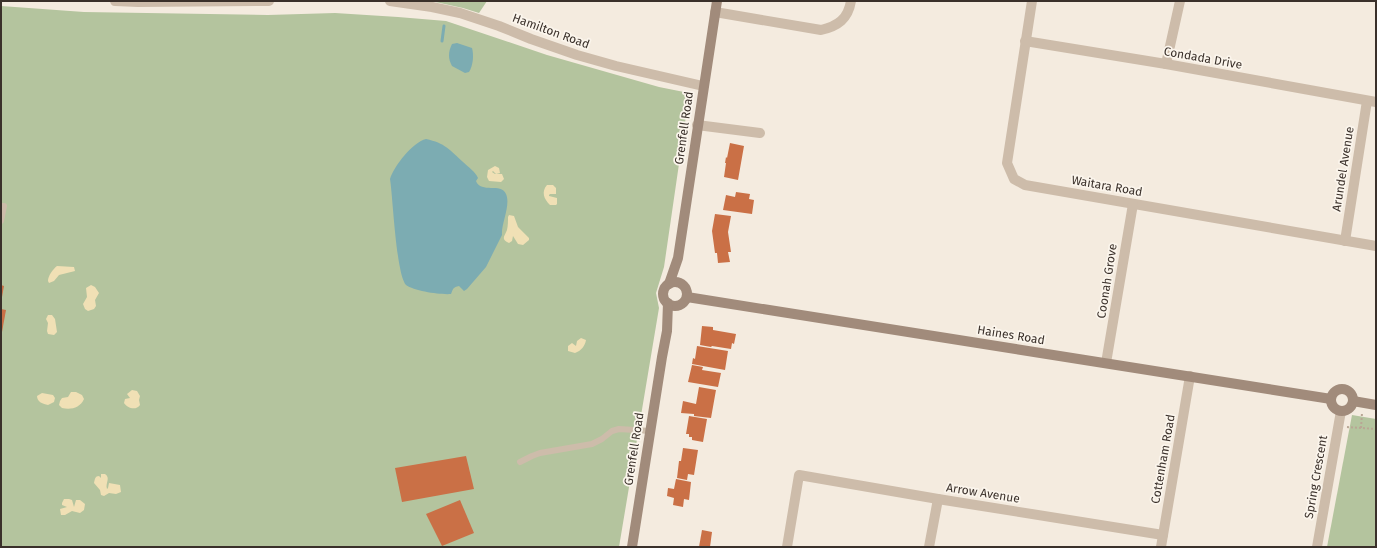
<svg xmlns="http://www.w3.org/2000/svg" width="1377" height="548" viewBox="0 0 1377 548" font-family="'Fira Sans',sans-serif">
<style>
.green{fill:#b4c49e}
.sand{fill:#f0e0b5}
.water{fill:#7cacb2}
.lines{fill:none;stroke-linecap:round;stroke-linejoin:round}
.stream{stroke:#7cacb2;stroke-width:3}
.building{fill:#ca7046}
.path{stroke:#b9a694;stroke-width:2;stroke-dasharray:2 2;stroke-linecap:butt}
.lane{stroke:#cdbcaa;stroke-width:6}
.street{stroke:#cdbcaa;stroke-width:10}
.secondary{stroke:#a18b7b;stroke-width:10}
.labels{text-anchor:middle;dominant-baseline:central;stroke-width:3.5;stroke-linejoin:round;paint-order:stroke}
.street-label{font-size:12px;fill:#3a302a;stroke:#fbf5ec}
</style>
<rect width="100%" height="100%" fill="#f4ebdf"/>
<g class="green">
<polygon points="431,1 487,1 479,13 463,8"/>
<polygon points="1,6 84,12 268,15 335,13 398,17 446,21 547,55 659,87 684,92 688,102 664,267 656,293 659,308 619,547 1,547"/>
<polygon points="1352,415 1376,419 1376,547 1327,547"/>
</g>
<g class="sand">
<polygon points="495,166 499,168 500,173 496,174 493,171 492,172 495,174 502,174 504,179 501,182 489,181 487,177 488,170"/>
<path d="M547 185H553L556 188V194H550L549 195V196L557 198V204L556 205H550C544 199 541 192 547 185Z"/>
<path d="M509 215 514 216 518 227 529 238V240L523 245 518 244 513 236 512 241 509 243C500 239 505 236 507 230 508 226 508 221 508 217Z"/>
<path d="M57 266 74 267 75 271 59 275 54 281 49 283 48 281C48 276 53 269 57 266Z"/>
<polygon points="91,285 95,287 99,293 95,300 96,306 94,309 88,311 85,309 83,304 87,297 86,288"/>
<polygon points="48,315 52,315 55,319 57,332 54,335 48,334 47,331 48,323 46,319"/>
<path d="M581 338 586 340C585 346 581 351 575 353L568 351V346L572 343 576 346 577 341Z"/>
<path d="M132 390 137 391 140 396 139 400 140 405C136 411 127 408 124 403L125 399 130 398 127 394Z"/>
<path d="M71 392H76L82 395 84 399C80 408 71 410 62 408L59 405 60 401 62 398 68 397Z"/>
<path d="M42 393 53 395 55 398 54 402 48 405C43 404 37 402 37 396Z"/>
<path d="M101 474H105C111 478 105 483 107 489L108 488 109 483 120 485 121 492 116 494 109 493 104 496 101 495 100 490 94 483C95 479 95 476 99 476L101 478Z"/>
<polygon points="64,499 69,499 72,500 74,507 76,500 80,500 85,504 84,510 80,513 72,511 65,515 61,515 60,509 67,507 62,505 62,503"/>
</g>
<g class="water">
<path d="M457 43 472 48C474 55 473 66 469 72L465 73 452 66C448 59 448 52 452 44Z"/>
<path d="M426 139C445 143 450 150 463 162 469 168 475 171 478 178L476 181C481 194 501 182 506 194 511 205 501 224 502 235L486 267 467 289 464 291 459 286C453 287 453 289 451 294 441 295 414 291 406 285 396 274 393 197 390 179 394 166 413 142 426 139Z"/>
</g>
<g class="lines">
<polyline class="stream" points="442,41 444,26"/>
</g>
<g class="building">
<polygon points="730,143 744,146 738,180 724,177 726,163 725,163 726,157 727,158"/>
<polygon points="736,192 750,194 749,199 754,200 752,214 723,210 726,195 735,197"/>
<polygon points="715,214 731,216 728,232 731,252 728,252 730,262 718,263 717,253 715,253 712,231"/>
<polygon points="1,285 4,286 2,297 1,297"/>
<polygon points="1,309 6,310 2,332 1,332"/>
<polygon points="702,326 713,327 713,330 736,334 734,344 732,343 731,349 712,346 711,347 700,345"/>
<polygon points="697,346 728,351 725,370 692,364 693,358 695,359"/>
<polygon points="692,365 703,367 702,370 721,373 718,387 688,382"/>
<polygon points="699,387 716,390 711,418 694,416 694,414 681,413 683,401 696,404"/>
<polygon points="689,416 707,419 703,442 692,440 692,437 689,437 689,434 686,434"/>
<polygon points="683,448 698,450 694,475 688,474 687,480 677,478 679,461 681,461"/>
<polygon points="466,456 474,489 402,502 395,468"/>
<polygon points="676,479 691,482 689,500 684,499 683,507 673,505 674,498 667,496 668,488 674,489"/>
<polygon points="460,500 474,533 442,546 426,514"/>
<polygon points="702,530 712,532 710,547 699,547"/>
</g>
<g class="lines">
<g class="path">
<polyline points="1347,427 1376,429"/>
<polyline points="1361,428 1362,413"/>
</g>
<g class="lane">
<polyline points="1,206 4,206 1,221"/>
<polyline points="520,462 532,456 540,453 592,444 602,439 612,431 619,429 650,431"/>
</g>
<g class="street">
<polyline points="115,1 138,2 269,1"/>
<polyline points="390,1 432,7 460,13 499,26 531,39 577,55 616,66 703,86"/>
<polyline points="1032,1 1007,163 1014,179 1025,185 1376,246"/>
<path d="M715 12 821 30C838 26 848 19 851 1"/>
<polyline points="1025,41 1166,64 1376,102"/>
<polyline points="1166,64 1180,1"/>
<polyline points="697,125 760,133"/>
<polyline points="1345,241 1367,101"/>
<polyline points="1106,363 1133,204"/>
<polyline points="787,547 799,475 938,499 1163,535"/>
<polyline points="929,547 938,499"/>
<polyline points="1161,547 1190,376"/>
<polyline points="1317,547 1341,411"/>
</g>
<g class="secondary">
<circle cx="675" cy="294" r="12"/>
<polyline points="669,284 678,258 717,1"/>
<polyline points="687,297 1331,399"/>
<circle cx="1342" cy="400" r="11"/>
<polyline points="1353,401 1376,405"/>
<polyline points="632,547 662,357 667,331 668,303"/>
</g>
</g>
<g class="labels">
<g class="street-label">
<text transform="translate(551 31) rotate(20)">Hamilton Road</text>
<text transform="translate(1203 58) rotate(10)">Condada Drive</text>
<text transform="translate(684 128) rotate(-82)">Grenfell Road</text>
<text transform="translate(1343 169) rotate(-81)">Arundel Avenue</text>
<text transform="translate(1107 186) rotate(10)">Waitara Road</text>
<text transform="translate(1107 281) rotate(-81)">Coonah Grove</text>
<text transform="translate(1011 335) rotate(9)">Haines Road</text>
<text transform="translate(634 449) rotate(-81)">Grenfell Road</text>
<text transform="translate(1163 459) rotate(-80)">Cottenham Road</text>
<text transform="translate(1316 477) rotate(-80)">Spring Crescent</text>
<text transform="translate(983 493) rotate(9)">Arrow Avenue</text>
</g>
</g>
<rect width="1377" height="548" fill="none" stroke="#3a302a" stroke-width="4"/>
</svg>
